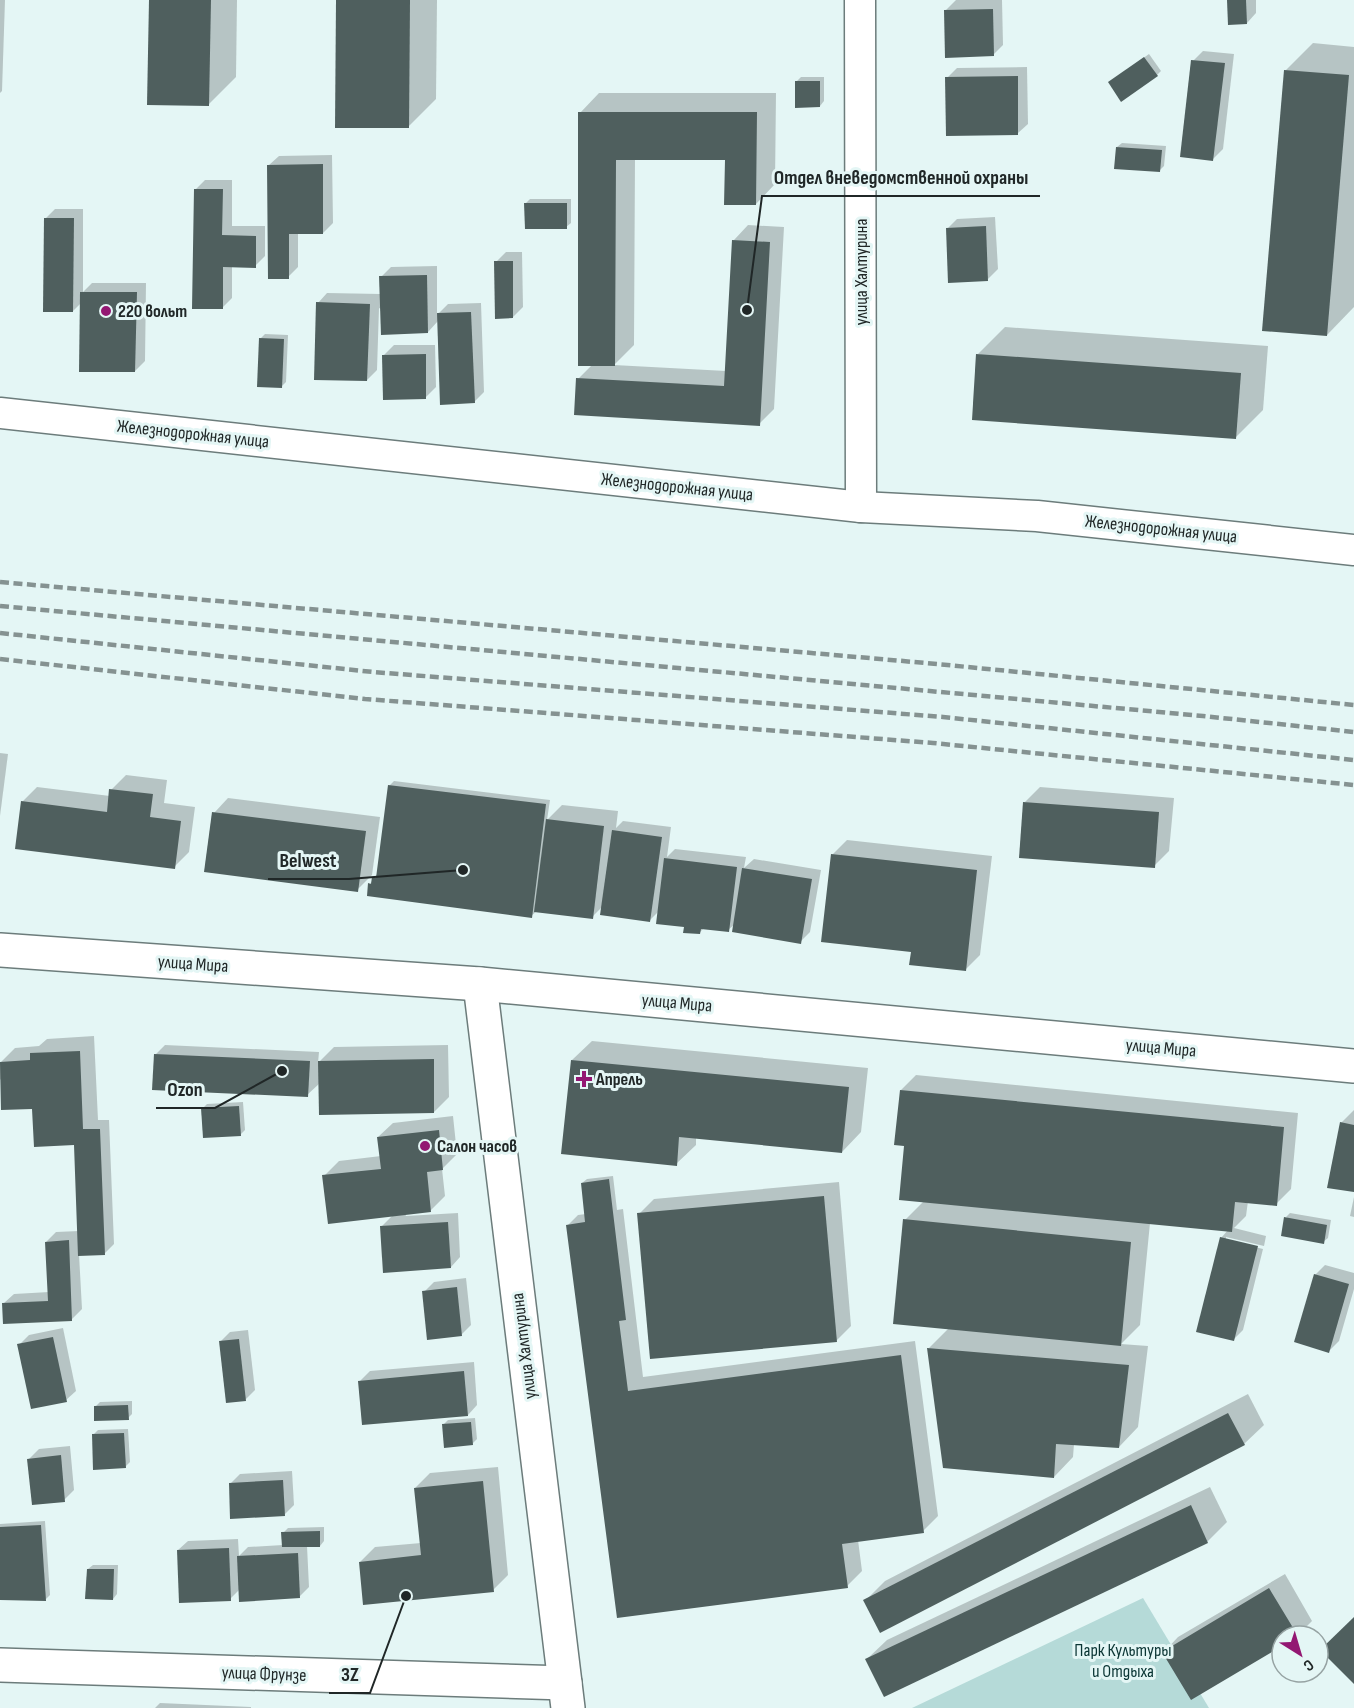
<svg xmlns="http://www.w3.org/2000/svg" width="1354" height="1708" viewBox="0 0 1354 1708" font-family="'Sofia Sans Condensed',sans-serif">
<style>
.green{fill:#b5dad8}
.shadow{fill:#0003}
.building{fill:#4f5f5e}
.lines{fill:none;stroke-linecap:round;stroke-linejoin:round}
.minor-casing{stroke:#6c7c7b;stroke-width:33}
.tertiary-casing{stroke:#6c7c7b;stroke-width:36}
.primary-casing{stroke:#6c7c7b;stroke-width:36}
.minor{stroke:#fff;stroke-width:30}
.tertiary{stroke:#fff;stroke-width:33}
.primary{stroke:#fff;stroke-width:33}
.rail{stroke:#859291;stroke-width:4.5;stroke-dasharray:9 4.5;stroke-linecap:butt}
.poi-dot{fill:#931772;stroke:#e4f6f5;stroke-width:2}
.labels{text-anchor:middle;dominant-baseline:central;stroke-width:6;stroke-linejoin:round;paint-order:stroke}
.street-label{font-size:18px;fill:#202727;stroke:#e4f6f5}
.poi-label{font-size:18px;font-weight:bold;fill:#202727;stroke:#e4f6f5;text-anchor:start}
.park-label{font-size:18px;fill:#0a3534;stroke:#e4f6f5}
.leader{fill:none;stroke:#202727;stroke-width:2}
.callout-dot{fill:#202727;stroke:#e4f6f5;stroke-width:2}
.callout-label{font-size:20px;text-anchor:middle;font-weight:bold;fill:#202727;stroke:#e4f6f5;stroke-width:6;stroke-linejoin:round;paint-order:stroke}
</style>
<rect width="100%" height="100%" fill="#e4f6f5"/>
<polygon class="green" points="1143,1598 1209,1708 912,1708"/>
<g class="shadow">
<polygon points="0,0 5,0 2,91 0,93"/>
<polygon points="150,0 237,0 236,77 208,105"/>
<polygon points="338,0 437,0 436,99 409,126"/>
<polygon points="956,0 1002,0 1003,45 993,55 946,10"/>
<polygon points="1228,0 1256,0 1256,13 1247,23"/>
<polygon points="1313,43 1354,47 1354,307 1327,335 1285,71"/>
<polygon points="1203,51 1234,54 1223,149 1213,159 1193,61"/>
<polygon points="1149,54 1161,71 1157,75 1115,78"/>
<polygon points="1027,67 1028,124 1018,133 947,78 957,68"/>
<polygon points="801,77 824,77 824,101 820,106 796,82"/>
<polygon points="599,93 776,93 775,184 756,204 726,158 635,159 634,345 614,365 726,371 734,240 748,225 784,227 774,409 759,424 578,379 592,365 580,113"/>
<polygon points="1122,143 1166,146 1164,166 1159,171 1117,147"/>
<polygon points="332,155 333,223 323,233 298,233 298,267 288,277 269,165 279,156"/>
<polygon points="205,180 232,180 232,226 265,226 265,256 255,266 232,266 232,298 222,308 195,190"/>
<polygon points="530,199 571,199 571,223 566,227 526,203"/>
<polygon points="55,209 83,209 83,292 92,283 146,283 145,361 135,371 82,302 73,311 45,219"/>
<polygon points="995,217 998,269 988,279 947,229 957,219"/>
<polygon points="506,252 522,252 523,307 513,317 496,262"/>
<polygon points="437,266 437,315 448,304 481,303 484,392 474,402 438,321 428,332 379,308 377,370 367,380 318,303 327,293 381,294 381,277 391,267"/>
<polygon points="1005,327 1268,346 1263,410 1235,438 978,354"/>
<polygon points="265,334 288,335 286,382 282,386 261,338"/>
<polygon points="394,345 435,345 436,387 426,397 384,355"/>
<polygon points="0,753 8,754 0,816"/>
<polygon points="126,775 167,780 164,803 195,807 189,852 174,867 22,802 37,787 110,796 111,790"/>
<polygon points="394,781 550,800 547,820 562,805 618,811 616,828 623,821 671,827 667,857 675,849 746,857 744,868 754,859 821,870 810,932 800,942 735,924 728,930 704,928 699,933 659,911 649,921 603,906 592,917 537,911 531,916 370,884 378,873 389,786"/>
<polygon points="1040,787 1174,798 1169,851 1154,866 1025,802"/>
<polygon points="228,798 380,817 372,875 357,890 214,813"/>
<polygon points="847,840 992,856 980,955 965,970 912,951 832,855"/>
<polygon points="94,1036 98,1120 109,1120 114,1244 105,1253 79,1254 82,1309 72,1319 4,1303 14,1294 49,1292 46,1242 56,1232 79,1231 75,1144 0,1079 0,1063 15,1048 39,1046 47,1039"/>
<polygon points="592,1041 868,1068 861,1132 842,1152 696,1137 696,1145 676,1164 572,1060"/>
<polygon points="165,1045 319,1052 318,1063 334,1047 448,1045 449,1097 434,1112 320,1083 307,1095 155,1055"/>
<polygon points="916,1075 1298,1113 1291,1189 1276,1204 1248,1201 1246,1216 1234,1228 1266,1236 1264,1246 1226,1237 1226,1240 1263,1249 1243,1330 1233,1340 1221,1238 1228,1230 1150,1223 1140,1325 1121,1344 1148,1346 1138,1427 1119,1447 1074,1444 1073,1457 1054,1477 929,1348 949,1328 905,1220 924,1201 906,1145 901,1090"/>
<polygon points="243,1102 245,1130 240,1135 203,1108 207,1104"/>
<polygon points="1354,1110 1354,1191 1341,1123"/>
<polygon points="453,1116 457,1154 442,1169 445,1196 430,1211 405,1213 406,1216 458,1213 460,1257 451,1267 381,1227 393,1215 324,1176 339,1161 381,1156 378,1137 393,1123"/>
<polygon points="613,1176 617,1210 623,1209 643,1377 915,1341 938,1516 923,1531 858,1540 862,1571 847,1586 618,1617 568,1225 578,1215 586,1214 582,1183 587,1179"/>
<polygon points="839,1182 851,1326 836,1341 639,1214 654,1199"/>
<polygon points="1354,1197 1354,1217 1350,1216"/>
<polygon points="1290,1213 1331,1220 1328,1238 1323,1242 1286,1217"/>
<polygon points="1325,1265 1354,1273 1354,1289 1339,1341 1329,1351 1315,1275"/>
<polygon points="466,1278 471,1325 461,1335 424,1292 434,1282"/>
<polygon points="63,1328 76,1391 66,1400 19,1345 29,1335"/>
<polygon points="248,1330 255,1390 245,1400 220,1342 230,1332"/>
<polygon points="474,1362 477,1405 468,1415 360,1381 370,1371"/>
<polygon points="1248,1394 1264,1425 1244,1444 865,1601 885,1581"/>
<polygon points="132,1401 132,1414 128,1418 95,1407 100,1402"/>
<polygon points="475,1418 477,1439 472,1444 443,1425 448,1420"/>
<polygon points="128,1429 130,1462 125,1467 93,1435 98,1430"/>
<polygon points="70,1446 74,1490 64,1500 29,1459 39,1449"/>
<polygon points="498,1467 508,1575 493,1590 360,1562 375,1547 421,1543 415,1488 430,1473"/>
<polygon points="292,1471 294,1505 284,1515 230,1484 240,1474"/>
<polygon points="1210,1487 1227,1522 1207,1542 885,1695 867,1659 887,1640"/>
<polygon points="45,1521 50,1595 46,1599 0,1598 0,1524"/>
<polygon points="324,1527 324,1541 320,1546 307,1546 309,1587 299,1597 240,1589 230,1599 178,1550 188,1541 238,1539 239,1556 248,1547 283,1545 283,1533 288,1528"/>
<polygon points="93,1565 118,1565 117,1594 113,1599 88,1569"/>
<polygon points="1285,1574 1312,1621 1297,1636 1282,1636 1282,1645 1164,1652 1178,1637"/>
<polygon points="160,1703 251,1707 251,1708 155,1708"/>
</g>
<g class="building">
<polygon points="149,0 211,0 209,106 147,105"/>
<polygon points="336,0 410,0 409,128 335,128"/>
<polygon points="1227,0 1246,0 1247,24 1228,25"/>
<polygon points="993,9 994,56 945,58 944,10"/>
<polygon points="1144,57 1158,76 1121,102 1108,82"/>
<polygon points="1191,60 1225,63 1213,161 1180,157"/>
<polygon points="1284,70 1349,75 1327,336 1262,331"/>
<polygon points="1018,76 1018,135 946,136 945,77"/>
<polygon points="795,81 820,81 820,107 795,108"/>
<polygon points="578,112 757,112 756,205 724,205 725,160 616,160 615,366 578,366"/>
<polygon points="1116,147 1162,150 1160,172 1114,169"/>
<polygon points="323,164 323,234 289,234 289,279 268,279 267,165"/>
<polygon points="194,189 223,189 222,235 256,236 256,268 223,267 223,309 192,309"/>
<polygon points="524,203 567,203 567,229 525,229"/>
<polygon points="44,218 74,218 73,312 43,312"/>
<polygon points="986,226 988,281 948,283 946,228"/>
<polygon points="732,240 770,242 760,426 574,415 576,378 724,386"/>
<polygon points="494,261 513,261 513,318 495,319"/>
<polygon points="427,275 428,333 381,335 379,276"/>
<polygon points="80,292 137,292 135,372 79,372"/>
<polygon points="316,302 370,304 367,381 314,380"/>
<polygon points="471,312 475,403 440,405 437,313"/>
<polygon points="259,338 284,339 282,388 257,387"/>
<polygon points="426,354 426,399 383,400 382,355"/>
<polygon points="976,354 1241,373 1236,439 972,420"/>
<polygon points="388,785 546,804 532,918 367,896 368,883 371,884 372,877 376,878"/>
<polygon points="109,789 153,794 150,817 181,821 175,869 15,849 21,801 107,812"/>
<polygon points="1023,802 1159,812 1155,868 1019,858"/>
<polygon points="212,812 366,831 358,892 204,872"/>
<polygon points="546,819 604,826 593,919 534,912"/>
<polygon points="612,830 662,837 650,922 600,915"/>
<polygon points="831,854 977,870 966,971 909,965 911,952 821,942"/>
<polygon points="664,858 737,867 729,932 701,929 700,934 683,933 684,927 656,924"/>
<polygon points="742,868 812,879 801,944 732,932"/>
<polygon points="80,1051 83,1129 100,1129 105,1255 78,1256 74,1145 34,1147 32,1109 1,1110 0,1062 30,1060 30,1053"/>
<polygon points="154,1054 310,1061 308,1097 152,1090"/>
<polygon points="434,1059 434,1113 319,1115 318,1061"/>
<polygon points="571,1060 849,1087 842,1153 679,1137 677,1166 561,1154"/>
<polygon points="900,1090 1284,1127 1277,1206 1235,1202 1232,1232 899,1200 904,1146 894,1145"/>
<polygon points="239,1106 241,1136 203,1138 201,1108"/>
<polygon points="1340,1122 1354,1125 1354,1192 1327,1188"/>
<polygon points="439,1130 443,1170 427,1172 431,1212 328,1224 322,1175 381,1169 377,1137"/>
<polygon points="609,1179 626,1320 619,1321 628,1391 901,1355 924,1533 842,1544 848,1588 617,1618 566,1225 585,1222 581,1183"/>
<polygon points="824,1196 837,1342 650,1359 637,1213"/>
<polygon points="1284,1217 1327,1225 1324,1244 1281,1236"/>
<polygon points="903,1219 1131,1242 1121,1346 893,1324"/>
<polygon points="448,1222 451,1268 383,1273 380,1226"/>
<polygon points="1220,1237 1258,1246 1234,1341 1196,1332"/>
<polygon points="69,1240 72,1321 3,1324 2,1303 48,1301 45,1242"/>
<polygon points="1314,1274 1349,1284 1329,1353 1294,1342"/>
<polygon points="457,1287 462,1336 427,1340 422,1291"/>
<polygon points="53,1337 67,1402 31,1409 17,1344"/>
<polygon points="239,1339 246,1401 226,1403 219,1341"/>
<polygon points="927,1348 1129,1365 1119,1448 1056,1444 1054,1478 943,1468"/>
<polygon points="464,1371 468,1416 362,1425 358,1381"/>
<polygon points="128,1405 129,1420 94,1421 94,1406"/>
<polygon points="1228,1413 1245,1445 880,1633 863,1600"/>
<polygon points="471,1422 473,1445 444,1448 442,1424"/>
<polygon points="124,1433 126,1468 93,1470 92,1434"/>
<polygon points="61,1455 65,1502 32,1505 27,1459"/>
<polygon points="283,1480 285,1516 230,1519 229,1483"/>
<polygon points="483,1481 494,1592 363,1605 359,1562 421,1555 414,1488"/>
<polygon points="1191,1505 1208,1543 884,1697 865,1659"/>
<polygon points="41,1525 46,1601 0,1600 0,1527"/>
<polygon points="320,1531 320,1547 282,1547 281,1532"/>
<polygon points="229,1548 231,1601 179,1603 177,1550"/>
<polygon points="298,1553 300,1598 239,1602 237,1556"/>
<polygon points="87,1569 114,1569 113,1600 85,1599"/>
<polygon points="1269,1588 1298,1636 1282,1636 1282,1646 1191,1700 1162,1652"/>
<polygon points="1354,1617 1354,1684 1320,1650"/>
</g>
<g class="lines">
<defs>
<g id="minor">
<polyline points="860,0 861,507"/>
<polyline points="0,413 861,507 1037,516 1354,550"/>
</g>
<g id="tertiary">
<polyline points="480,984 568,1708"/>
<polyline points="0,1665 565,1683"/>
</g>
<polyline id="primary" points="0,950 480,984 1354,1066"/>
</defs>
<use href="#minor" class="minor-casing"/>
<use href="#tertiary" class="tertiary-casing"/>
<use href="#primary" class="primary-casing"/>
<use href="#minor" class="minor"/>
<use href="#tertiary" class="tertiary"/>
<use href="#primary" class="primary"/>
<g class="rail">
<polyline points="0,582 937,664 1354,705"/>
<polyline points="0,606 1203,716 1354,732"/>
<polyline points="0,633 373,672 943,717 1354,760"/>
<polyline points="0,659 365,699 933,743 1354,785"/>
</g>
</g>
<g class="poi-dot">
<circle cx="106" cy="311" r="6"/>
<path d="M581 1070h6v6h6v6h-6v6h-6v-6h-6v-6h6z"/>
<circle cx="425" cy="1146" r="6"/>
</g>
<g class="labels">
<g class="street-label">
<text transform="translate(861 272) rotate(-90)">улица Халтурина</text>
<text transform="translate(193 434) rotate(6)">Железнодорожная улица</text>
<text transform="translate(677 487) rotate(6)">Железнодорожная улица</text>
<text transform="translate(1161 529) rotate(6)">Железнодорожная улица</text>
<text transform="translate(193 964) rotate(4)">улица Мира</text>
<text transform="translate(677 1003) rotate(5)">улица Мира</text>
<text transform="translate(1161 1048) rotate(5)">улица Мира</text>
<text transform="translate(524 1346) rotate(-97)">улица Халтурина</text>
<text transform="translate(264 1674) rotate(2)">улица Фрунзе</text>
</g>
<g class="poi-label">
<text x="118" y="311">220 вольт</text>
<text x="596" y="1079">Апрель</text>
<text x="437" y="1146">Салон часов</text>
</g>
<g class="park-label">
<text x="1123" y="1650">Парк Культуры<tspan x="1123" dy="21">и Отдыха</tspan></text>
</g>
</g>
<path class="leader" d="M747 310L762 196H1040M463 870L349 879H268M282 1071L215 1108H156M406 1596L370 1693H329"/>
<g class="callout-dot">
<circle cx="747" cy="310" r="6"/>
<circle cx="463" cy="870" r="6"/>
<circle cx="282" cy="1071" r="6"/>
<circle cx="406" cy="1596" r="6"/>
</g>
<g class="callout-label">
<text x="901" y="184">Отдел вневедомственной охраны</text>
<text x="308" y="867">Belwest</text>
<text x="185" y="1096">Ozon</text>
<text x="350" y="1681">3Z</text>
</g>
<g transform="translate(1300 1654) rotate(143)"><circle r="28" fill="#e4f6f5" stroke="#96a3a3" stroke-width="1.5"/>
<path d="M0-4.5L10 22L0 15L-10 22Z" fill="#931772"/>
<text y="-9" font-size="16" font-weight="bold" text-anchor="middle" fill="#202727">С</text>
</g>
</svg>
